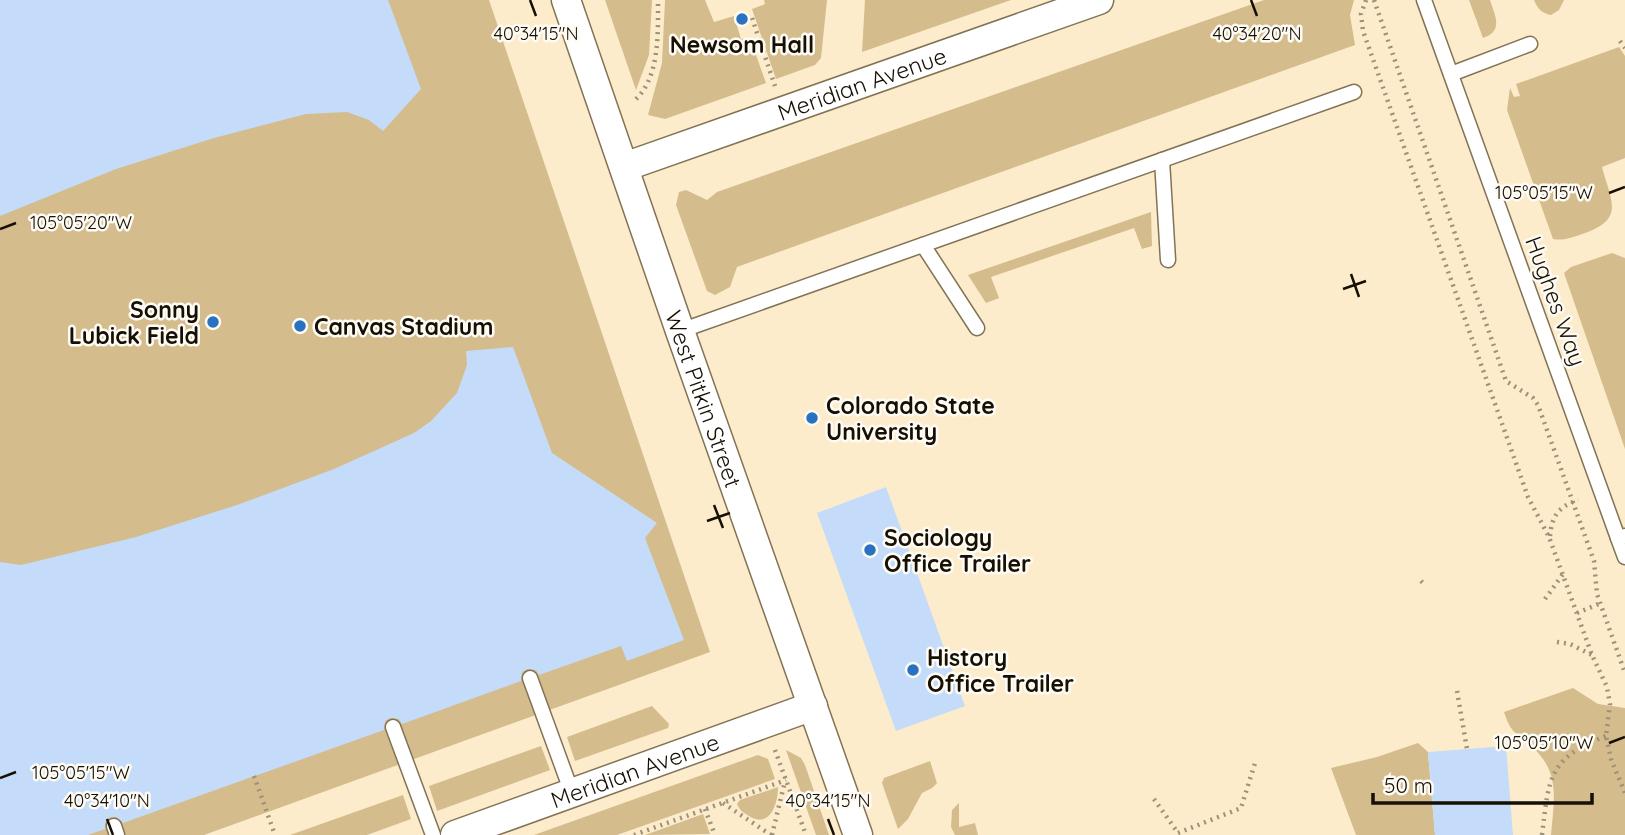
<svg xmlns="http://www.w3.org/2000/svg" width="1625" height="835" viewBox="0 0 1625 835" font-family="Quicksand,sans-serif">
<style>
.green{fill:#d4bc8d}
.building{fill:#c4dcf9}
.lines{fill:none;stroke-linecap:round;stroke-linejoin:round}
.lane-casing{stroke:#827355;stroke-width:17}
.street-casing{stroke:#827355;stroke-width:31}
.path{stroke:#9e9179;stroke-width:4.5;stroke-dasharray:2 5;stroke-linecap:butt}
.lane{stroke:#fff;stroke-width:14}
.street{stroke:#fff;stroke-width:28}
.ticks{fill:none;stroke:#150f04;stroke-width:2.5}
.poi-dot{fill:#2971c1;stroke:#fefbf4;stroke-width:2.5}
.labels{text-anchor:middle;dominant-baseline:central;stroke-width:5;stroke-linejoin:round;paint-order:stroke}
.poi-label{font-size:23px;font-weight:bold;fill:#150f04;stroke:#fefbf4;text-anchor:start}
.street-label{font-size:23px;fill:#150f04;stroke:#fefbf4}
.ticks-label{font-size:18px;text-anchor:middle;fill:#150f04;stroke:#fefbf4;stroke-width:5;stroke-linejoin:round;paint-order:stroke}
</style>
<rect width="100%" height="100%" fill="#fdeccb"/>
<g class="green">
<polygon points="0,0 489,0 710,652 204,835 0,835"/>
<polygon points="605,0 652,0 649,55 636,90"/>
<polygon points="665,0 705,0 714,22 734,16 741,39 750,38 766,83 665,119 648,115 662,63"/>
<polygon points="764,0 827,0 821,58 815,65 776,79 752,9 765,4"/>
<polygon points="865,0 1011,0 862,52"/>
<polygon points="1264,0 1354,0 1350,15 1355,45 737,267 730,287 715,295 707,291 676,205 679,192 686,190 707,200 717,192"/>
<path d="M1469 0H1490C1495 16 1504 31 1483 38Z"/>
<path d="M1534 0H1564L1559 10 1551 15C1541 13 1538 9 1534 0Z"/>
<path d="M1619 47 1625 56V158L1602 167C1611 201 1625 219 1585 233 1573 237 1565 241 1553 239L1507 110 1510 88 1514 97 1520 96 1516 84Z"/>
<polygon points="1151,212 1152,246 1142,249 1134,228 991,277 999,298 986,303 968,275"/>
<polygon points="1612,253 1625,258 1625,449 1564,273 1571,267"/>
<path d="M1573 688 1598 704 1625 708V835H1551C1554 799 1561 771 1530 745 1514 731 1511 733 1504 712Z"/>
<polygon points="652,706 669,724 668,728 575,761 567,737"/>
<polygon points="1418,743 1428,752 1435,835 1356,835 1331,768 1377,757"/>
<polygon points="541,746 550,770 437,811 429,786"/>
<polygon points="786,750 801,758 805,765 829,835 816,835"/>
<polygon points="758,755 768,759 775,779 617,835 534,835"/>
<polygon points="930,761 937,783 932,788 922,793 908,819 898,829 882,783 884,778"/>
<path d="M778 787C778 804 770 829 749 816 743 812 740 811 737 804L740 800Z"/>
<polygon points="403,795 411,819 367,835 290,835"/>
<polygon points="959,803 959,827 975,823 978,835 955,835 951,827 952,810"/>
<polygon points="703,814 710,834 645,835"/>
</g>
<g class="building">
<polygon points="0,0 388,0 421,89 383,131 369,120 347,112 306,114 214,138 116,169 0,216"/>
<polygon points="513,347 552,453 657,523 645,538 684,640 627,661 621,646 539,675 536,670 527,669 522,672 521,681 402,724 399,719 390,718 385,721 384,730 123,823 117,817 110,817 105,823 105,829 88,835 0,835 0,562 21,565 136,537 237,505 334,469 414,433 431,421 457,393 467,365 466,351"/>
<polygon points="886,487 965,706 896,731 817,513"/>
<polygon points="1506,746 1513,835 1435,835 1428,752"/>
</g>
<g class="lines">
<defs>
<g id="lane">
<polyline points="1424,0 1618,538"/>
<polyline points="1451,74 1530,44"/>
<polyline points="1162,160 1168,260"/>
<polyline points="923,245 977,328"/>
<polyline points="680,331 1354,92"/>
<polyline points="1625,536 1618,538 1625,557"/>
<polyline points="530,678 572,793"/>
<polyline points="393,727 433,835"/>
<polyline points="114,826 117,835"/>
</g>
<g id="street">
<path id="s1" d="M566 0 680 331 858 835"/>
<path id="s2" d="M624 167 1099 0"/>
<path id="s3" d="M455 835 813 706"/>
</g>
</defs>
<use href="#lane" class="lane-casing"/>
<use href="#street" class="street-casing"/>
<g class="path">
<polyline points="1366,0 1361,14 1363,31 1528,497 1549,537 1592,655 1607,687 1610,704 1606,736 1611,759 1625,793"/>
<polyline points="1374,0 1506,381 1533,398 1538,405 1594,561 1597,594 1625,673"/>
<polyline points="752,18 775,86"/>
<polyline points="1620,41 1625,48"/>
<path d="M636 99C660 76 658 32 658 0"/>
<path d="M1550 536C1552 516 1558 507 1578 500"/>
<polyline points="1421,581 1425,585"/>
<polyline points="1545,599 1563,574"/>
<polyline points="1577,613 1601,603"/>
<polyline points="1557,642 1570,644 1592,655"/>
<polyline points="1457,691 1467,749"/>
<polyline points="775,750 806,835"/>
<polyline points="254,776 275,835"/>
<polyline points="1154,799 1178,833"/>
<polyline points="723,803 771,835"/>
<polyline points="705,809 715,835"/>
<polyline points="1178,833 1241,808 1255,763"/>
<polyline points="634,835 786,780"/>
<polyline points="772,835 785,781"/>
<path d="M1542 835C1549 780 1547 758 1606 736"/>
</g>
<use href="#lane" class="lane"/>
<use href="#street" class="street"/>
</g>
<path class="ticks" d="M530 0 536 16M1251 0 1257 16M1609 193 1625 187M0 229 16 223M1351 274 1359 297M1343 289 1366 281M714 505 723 528M707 521 730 513M1609 743 1625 737M0 778 16 772M107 819 113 835M828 819 834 835"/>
<g class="poi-dot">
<circle cx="742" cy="19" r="7"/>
<circle cx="213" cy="322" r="7"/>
<circle cx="300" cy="326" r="7"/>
<circle cx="812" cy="418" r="7"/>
<circle cx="870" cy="550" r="7"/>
<circle cx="913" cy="670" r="7"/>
</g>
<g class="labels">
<g class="poi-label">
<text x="742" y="44" text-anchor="middle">Newsom Hall</text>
<text x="199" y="309" text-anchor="end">Sonny<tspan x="199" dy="26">Lubick Field</tspan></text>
<text x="314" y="326">Canvas Stadium</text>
<text x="826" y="405">Colorado State<tspan x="826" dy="26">University</tspan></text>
<text x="884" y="537">Sociology<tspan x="884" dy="26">Office Trailer</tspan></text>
<text x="927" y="657">History<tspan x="927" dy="26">Office Trailer</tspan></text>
</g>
<g class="street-label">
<text stroke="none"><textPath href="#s2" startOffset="252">Meridian Avenue</textPath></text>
<text transform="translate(1556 301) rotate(70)">Hughes Way</text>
<text stroke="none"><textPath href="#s1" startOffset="422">West Pitkin Street</textPath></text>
<text stroke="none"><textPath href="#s3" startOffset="191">Meridian Avenue</textPath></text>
</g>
</g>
<g class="ticks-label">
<text x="536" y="40">40°34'15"N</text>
<text x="1257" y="40">40°34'20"N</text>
<text x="1544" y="199">105°05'15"W</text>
<text x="81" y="229">105°05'20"W</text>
<text x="1544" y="749">105°05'10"W</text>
<text x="81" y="779">105°05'15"W</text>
<text x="107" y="807">40°34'10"N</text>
<text x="828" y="807">40°34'15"N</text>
</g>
<path d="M1373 793v10h219v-10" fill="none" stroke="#150f04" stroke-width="3.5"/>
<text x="1384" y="793" font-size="21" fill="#150f04" stroke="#fefbf4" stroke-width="5" paint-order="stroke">50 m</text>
</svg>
